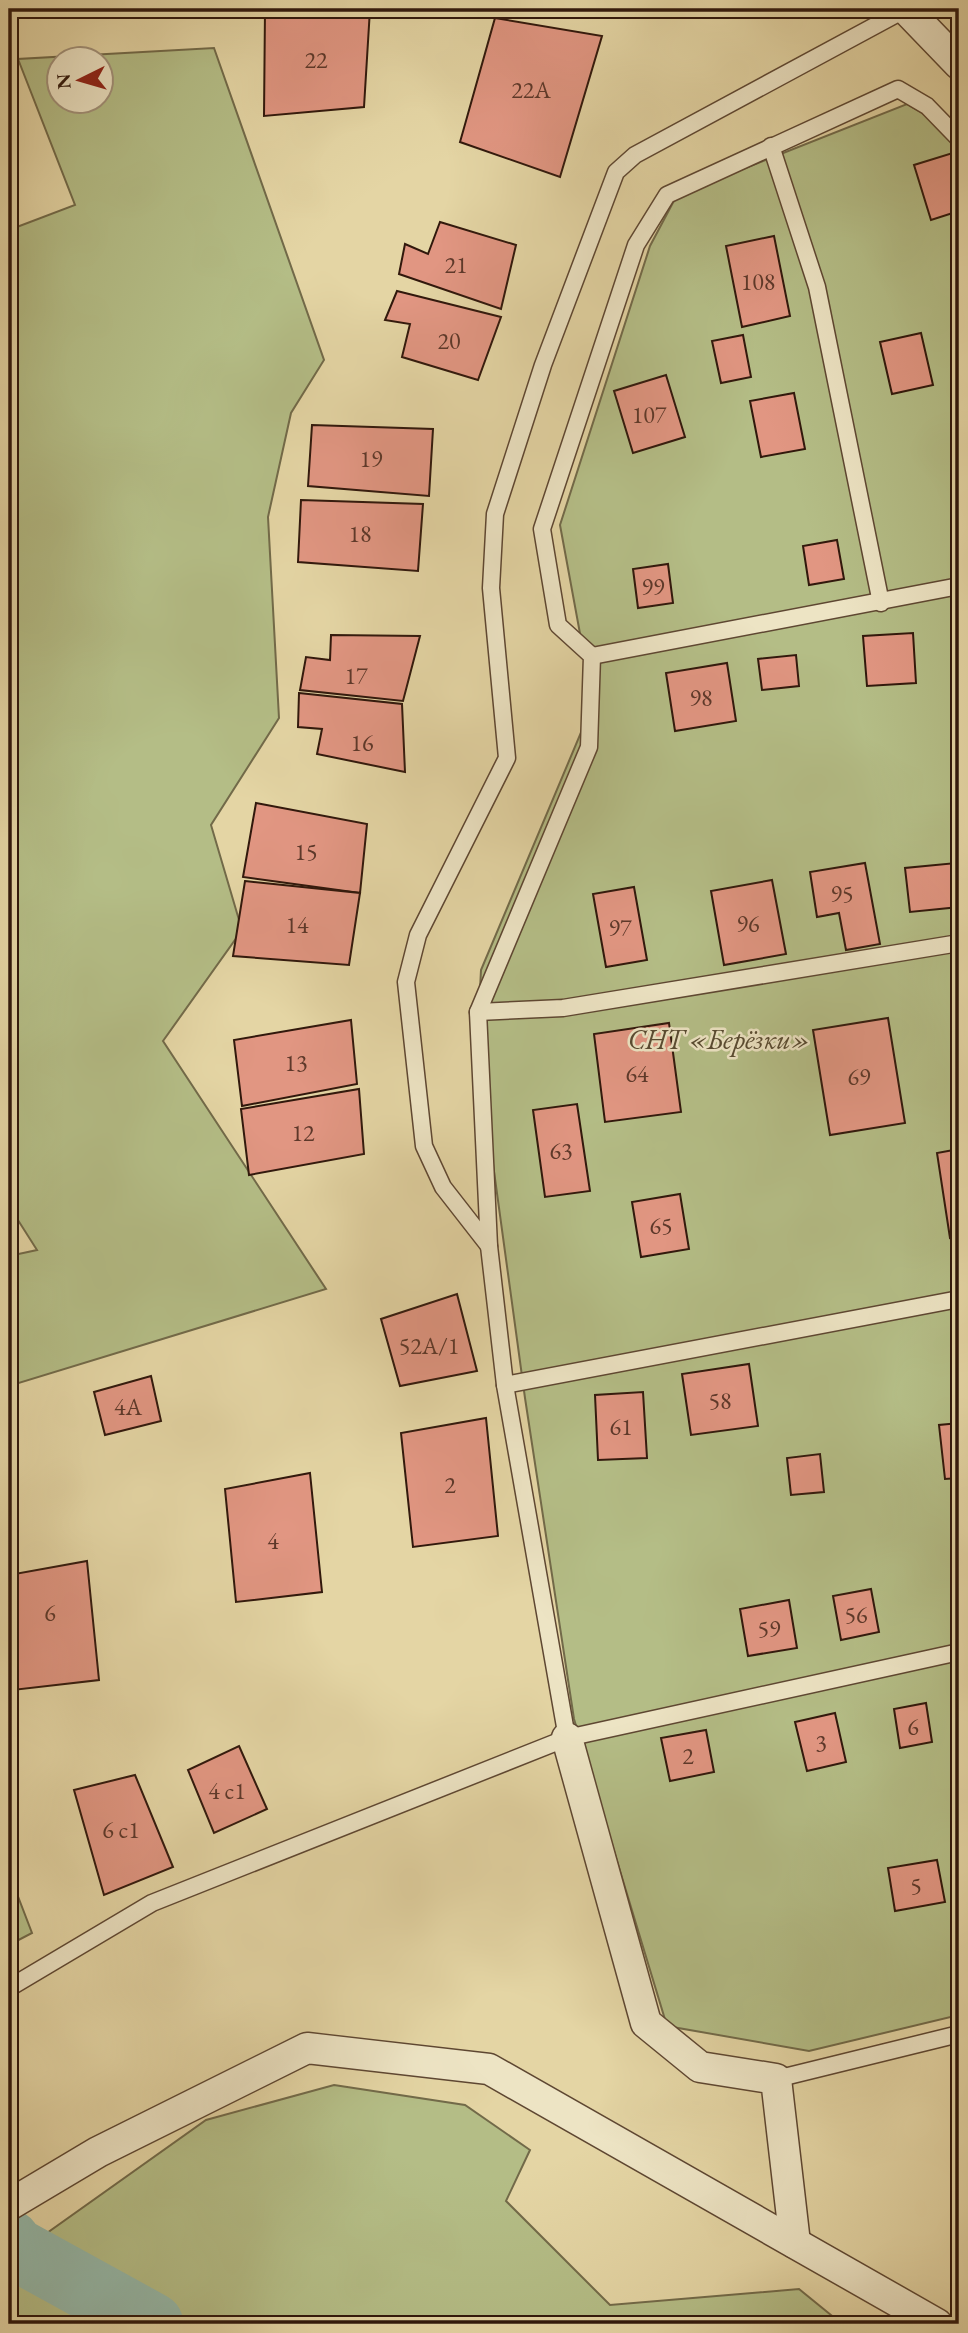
<svg xmlns="http://www.w3.org/2000/svg" width="968" height="2333" viewBox="0 0 968 2333" font-family="'EB Garamond',serif">
<style>
.green{fill:#b4bd86;stroke:#726a49;stroke-width:2;fill-rule:evenodd}
.lines{fill:none;stroke-linecap:round;stroke-linejoin:round}
.river{stroke:#95b8a8;stroke-width:63}
.building{fill:#e19682;stroke:#31180c;stroke-width:2}
.lane-casing{stroke:#5e4732;stroke-width:19}
.street-casing{stroke:#5e4732;stroke-width:33}
.lane{stroke:#ede4c4;stroke-width:16}
.street{stroke:#ede4c4;stroke-width:30}
.labels{text-anchor:middle;dominant-baseline:central;stroke-width:5;stroke-linejoin:round;paint-order:stroke}
.number-label{font-size:24px;fill:#5d382a}
.park-label{font-size:28px;font-style:italic;fill:#584a31;stroke:#ede4c4}
</style>
<rect width="100%" height="100%" fill="#e4d5a4"/>
<filter id="stains"><feTurbulence type="fractalNoise" baseFrequency=".00286" numOctaves="4"/><feColorMatrix values="0 0 0 0 .2 0 0 0 0 .09 0 0 0 0 .02 0 0 0 .5 -.17"/></filter>
<radialGradient id="worn" r=".72"><stop offset=".6" stop-color="#630" stop-opacity="0"/><stop offset="1" stop-color="#630" stop-opacity=".3"/></radialGradient>
<g class="green">
<path d="M214 48 324 360 291 413 268 517 279 718 211 825 242 930 163 1041 326 1289 9 1386V1256L37 1250 9 1206V230L75 205 18 59ZM60 60H102V102H60Z"/>
<polygon points="907,104 939,123 959,144 959,2015 809,2051 667,2026 574,1719 525,1398 477,1047 481,970 593,704 560,525 650,246 677,195"/>
<polygon points="9,1873 32,1933 9,1945"/>
<polygon points="334,2085 465,2105 530,2150 506,2201 610,2305 799,2289 842,2324 9,2324 9,2260 206,2120"/>
</g>
<g class="lines">
<polyline class="river" points="9,2241 14,2248 152,2324"/>
</g>
<g class="building">
<polygon points="276,9 370,9 364,107 264,116 265,10"/>
<polygon points="495,18 602,36 560,177 460,142"/>
<polygon points="959,151 959,211 931,220 914,165"/>
<polygon points="440,222 516,245 501,309 399,274 405,244 428,254"/>
<polygon points="774,236 790,316 742,327 726,246"/>
<polygon points="397,291 501,317 478,380 402,357 410,324 385,320"/>
<polygon points="921,333 933,385 892,394 880,342"/>
<polygon points="743,335 751,377 721,383 712,341"/>
<polygon points="666,375 685,437 633,453 614,391"/>
<polygon points="794,393 805,449 761,457 750,401"/>
<polygon points="312,425 433,429 429,496 308,486"/>
<polygon points="301,500 423,504 418,571 298,562"/>
<polygon points="837,540 844,579 809,585 803,546"/>
<polygon points="668,564 673,603 638,608 633,569"/>
<polygon points="913,633 916,683 867,686 863,636"/>
<polygon points="331,635 420,636 403,701 300,690 306,657 330,660"/>
<polygon points="796,655 799,686 762,690 758,659"/>
<polygon points="727,663 736,721 675,731 666,673"/>
<polygon points="299,693 402,704 405,772 317,754 322,729 298,727"/>
<polygon points="256,803 367,824 360,893 243,877"/>
<polygon points="865,863 880,944 846,950 839,913 817,917 810,872"/>
<polygon points="956,863 959,907 910,912 905,868"/>
<polygon points="772,880 786,954 724,965 711,891"/>
<polygon points="245,881 360,893 349,965 233,956"/>
<polygon points="634,887 647,960 606,967 593,894"/>
<polygon points="888,1018 905,1123 830,1135 813,1030"/>
<polygon points="351,1020 357,1084 242,1106 234,1040"/>
<polygon points="669,1023 681,1112 605,1122 594,1034"/>
<polygon points="359,1089 364,1154 249,1175 241,1109"/>
<polygon points="577,1104 590,1191 545,1197 533,1110"/>
<polygon points="959,1149 959,1236 950,1238 937,1153"/>
<polygon points="680,1194 689,1249 641,1257 632,1202"/>
<polygon points="457,1294 477,1371 400,1386 381,1319"/>
<polygon points="749,1364 758,1426 691,1435 682,1374"/>
<polygon points="151,1376 161,1421 105,1435 94,1392"/>
<polygon points="643,1392 647,1458 598,1460 595,1395"/>
<polygon points="486,1418 498,1536 413,1547 401,1433"/>
<polygon points="959,1423 959,1478 945,1479 939,1425"/>
<polygon points="820,1454 824,1492 791,1495 787,1458"/>
<polygon points="310,1473 322,1592 236,1602 225,1489"/>
<polygon points="87,1561 99,1680 13,1690 9,1650 9,1575"/>
<polygon points="871,1589 879,1632 841,1640 833,1596"/>
<polygon points="789,1600 797,1648 748,1656 740,1609"/>
<polygon points="926,1703 932,1742 900,1748 894,1709"/>
<polygon points="835,1713 846,1762 807,1771 795,1722"/>
<polygon points="706,1730 714,1772 670,1781 661,1738"/>
<polygon points="239,1746 267,1809 214,1833 188,1770"/>
<polygon points="135,1775 173,1867 104,1895 74,1790"/>
<polygon points="937,1860 945,1902 895,1911 888,1868"/>
</g>
<g class="lines">
<defs>
<g id="lane">
<polyline points="771,146 817,287 881,603"/>
<polyline points="592,656 959,586"/>
<polyline points="478,1012 563,1008 959,943"/>
<polyline points="489,1246 443,1187 424,1146 406,982 418,935 507,758 491,588 495,514 543,365 616,172 635,155 906,9"/>
<polyline points="505,1385 959,1299"/>
<polyline points="567,1738 505,1385 489,1246 478,1012 589,747 592,656 558,625 542,529 636,245 667,195 898,89 927,106 959,139"/>
<polyline points="9,1988 152,1903 567,1738 959,1652"/>
<polyline points="776,2079 959,2034"/>
</g>
<g id="street">
<polyline points="906,9 959,64"/>
<polyline points="567,1738 646,2023 700,2067 776,2079 795,2243"/>
<polyline points="9,2205 98,2152 307,2048 489,2069 937,2324"/>
</g>
</defs>
<use href="#lane" class="lane-casing"/>
<use href="#street" class="street-casing"/>
<use href="#lane" class="lane"/>
<use href="#street" class="street"/>
</g>
<g class="labels">
<g class="number-label">
<text x="316" y="59">22</text>
<text x="531" y="89">22А</text>
<text x="456" y="264">21</text>
<text x="758" y="281">108</text>
<text x="449" y="340">20</text>
<text x="649" y="414">107</text>
<text x="371" y="458">19</text>
<text x="360" y="533">18</text>
<text x="653" y="586">99</text>
<text x="356" y="675">17</text>
<text x="701" y="697">98</text>
<text x="362" y="742">16</text>
<text x="306" y="851">15</text>
<text x="842" y="893">95</text>
<text x="748" y="923">96</text>
<text x="297" y="924">14</text>
<text x="620" y="927">97</text>
<text x="296" y="1062">13</text>
<text x="637" y="1073">64</text>
<text x="859" y="1076">69</text>
<text x="303" y="1132">12</text>
<text x="561" y="1150">63</text>
<text x="661" y="1225">65</text>
<text x="429" y="1345">52А/1</text>
<text x="720" y="1400">58</text>
<text x="128" y="1406">4А</text>
<text x="621" y="1426">61</text>
<text x="450" y="1484">2</text>
<text x="273" y="1540">4</text>
<text x="50" y="1612">6</text>
<text x="856" y="1614">56</text>
<text x="769" y="1628">59</text>
<text x="913" y="1726">6</text>
<text x="821" y="1742">3</text>
<text x="688" y="1755">2</text>
<text x="227" y="1790">4 с1</text>
<text x="121" y="1829">6 с1</text>
<text x="916" y="1885">5</text>
</g>
<g class="park-label">
<text x="719" y="1039">СНТ «Берёзки»</text>
</g>
</g>
<rect width="968" height="2333" fill="none" stroke="#e4d5a4" stroke-width="35"/>
<rect x="10" y="10" width="947" height="2312" fill="none" stroke="#31180c" stroke-width="3.5"/>
<rect x="18" y="18" width="933" height="2298" fill="none" stroke="#31180c" stroke-width="2"/>
<g transform="translate(80 80) rotate(265)"><circle r="33" fill="#ede4c4" stroke="#a2927a" stroke-width="2"/>
<path d="M0-5L12 26L0 18L-12 26Z" fill="#8f2418"/>
<text y="-10" font-size="19" font-weight="bold" text-anchor="middle" fill="#31180c">N</text>
</g>
<rect width="100%" height="100%" filter="url(#stains)"/>
<rect width="100%" height="100%" fill="url(#worn)"/>
</svg>
